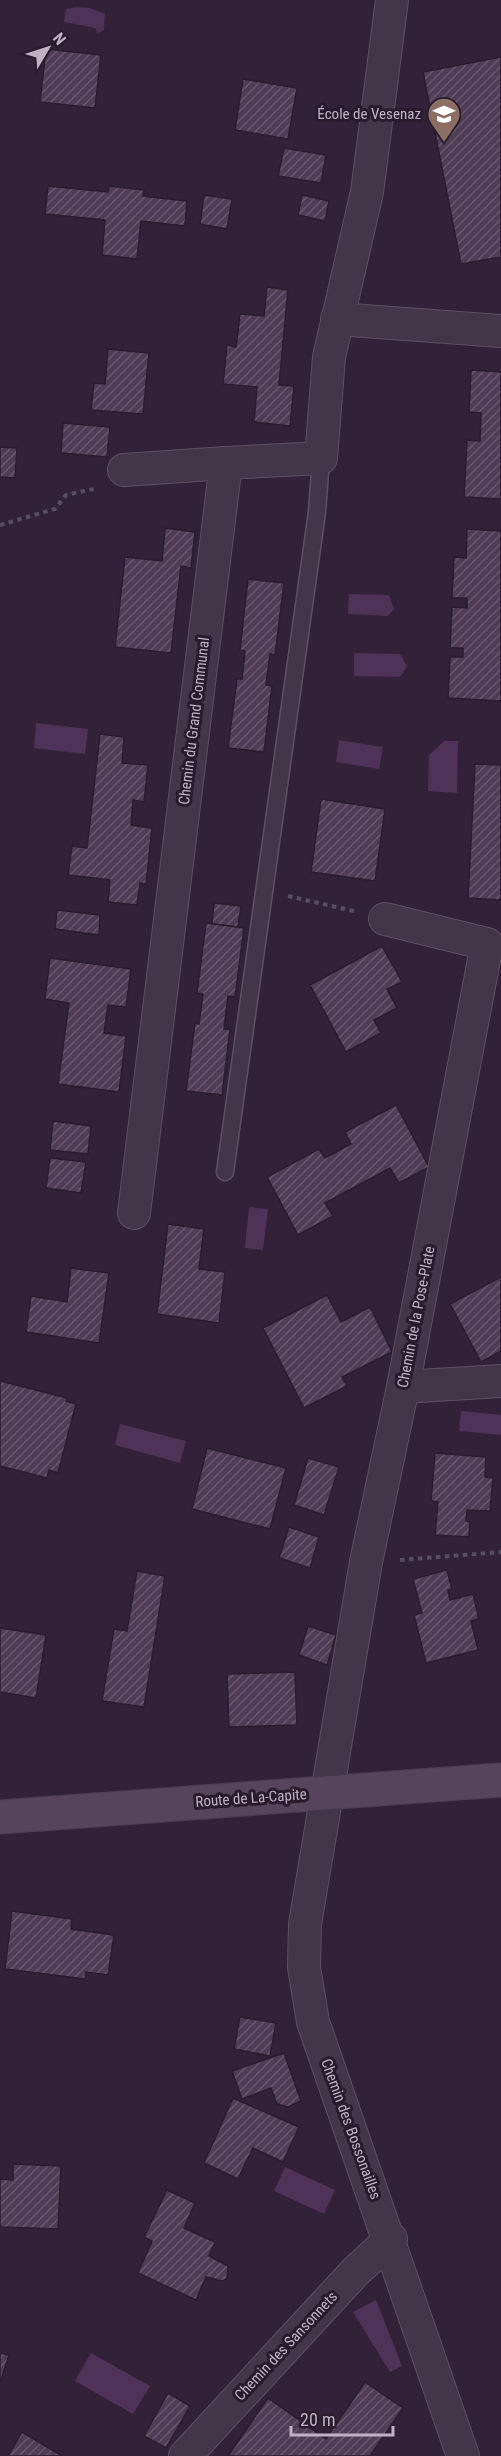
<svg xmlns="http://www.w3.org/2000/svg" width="501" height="2456" viewBox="0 0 501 2456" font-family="'Roboto Condensed',sans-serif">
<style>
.water{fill:#4e3257}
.building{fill:url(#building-hatch);stroke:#2a1d2e;stroke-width:1.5}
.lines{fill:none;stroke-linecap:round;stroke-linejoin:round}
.lane-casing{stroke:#5e5062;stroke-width:19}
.street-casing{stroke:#5e5062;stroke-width:34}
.secondary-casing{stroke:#4d3f51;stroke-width:35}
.path{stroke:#564f63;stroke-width:4;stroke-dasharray:4.5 4.5;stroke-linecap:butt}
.lane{stroke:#433648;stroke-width:16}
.street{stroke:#433648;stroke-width:32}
.secondary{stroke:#56445a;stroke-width:33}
.labels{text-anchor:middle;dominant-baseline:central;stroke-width:6;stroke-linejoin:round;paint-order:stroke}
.poi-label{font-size:15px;fill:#c0b0c4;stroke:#281b2c;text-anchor:end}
.street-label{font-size:15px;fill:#c0b0c4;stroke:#281b2c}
</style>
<defs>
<pattern id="building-hatch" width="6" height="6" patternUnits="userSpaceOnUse" patternTransform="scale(1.5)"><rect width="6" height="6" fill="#4f3c55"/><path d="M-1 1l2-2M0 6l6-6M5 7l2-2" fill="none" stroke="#67566c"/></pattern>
</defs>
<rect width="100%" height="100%" fill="#322237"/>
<g class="water">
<polygon points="76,7 90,8 105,14 104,30 98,33 95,28 64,22 66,9"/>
<polygon points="349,594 389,595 394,609 388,616 348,614"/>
<polygon points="354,653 400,654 407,666 400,677 354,676"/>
<polygon points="36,723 88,729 85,754 34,748"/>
<polygon points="339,740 383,747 379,769 336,762"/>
<polygon points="444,741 458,741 457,793 428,791 429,755"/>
<polygon points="249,1207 268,1209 263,1250 245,1248"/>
<polygon points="461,1411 501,1415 501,1435 459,1431"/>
<polygon points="120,1424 186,1441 180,1463 115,1445"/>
<polygon points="285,2167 335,2190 324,2214 274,2191"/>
<polygon points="376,2300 402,2366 390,2372 353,2312"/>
<polygon points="91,2353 150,2386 133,2414 75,2381"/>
</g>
<g class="building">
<polygon points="46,49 101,55 95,108 40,102"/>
<polygon points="501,57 501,257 461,264 423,72"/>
<polygon points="243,79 297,88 288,139 235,130"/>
<polygon points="284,148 326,155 321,183 278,176"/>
<polygon points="48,186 108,192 109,186 144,190 143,196 187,201 185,226 141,221 137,259 102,255 105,220 45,214"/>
<polygon points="204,195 232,199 227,229 200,224"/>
<polygon points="302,195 329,201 325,221 298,215"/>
<polygon points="267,287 288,290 279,385 294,386 290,426 254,422 257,387 223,384 227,345 236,347 240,314 264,316"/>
<polygon points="108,349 149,353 143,414 91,410 94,383 105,384"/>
<polygon points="471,370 501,372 501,499 464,497 467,440 480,441 481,413 469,412"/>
<polygon points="63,423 110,427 107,457 61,453"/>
<polygon points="0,447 17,448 15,478 0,477"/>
<polygon points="165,528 195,532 191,568 181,566 171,653 115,647 125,557 162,561"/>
<polygon points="467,529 501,531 501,701 448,698 450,657 463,657 463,648 450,648 452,607 467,608 467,598 452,598 454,557 466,558"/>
<polygon points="248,579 284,583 275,655 270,654 266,685 272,686 264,752 228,748 237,679 242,679 245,651 240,650"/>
<polygon points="100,734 124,737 122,763 148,765 144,802 133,800 131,825 152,828 146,884 140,883 137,905 108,902 110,880 68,875 72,846 87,848"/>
<polygon points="475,764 501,765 501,900 468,898"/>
<polygon points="321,799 385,809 375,881 311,872"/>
<polygon points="214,903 241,906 238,927 212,924"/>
<polygon points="57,910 100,915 99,935 55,929"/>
<polygon points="206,923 244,928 235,997 228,996 224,1029 230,1029 222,1095 186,1091 195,1023 199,1024 203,994 197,993"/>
<polygon points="382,946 402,982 387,989 397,1008 374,1020 381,1033 346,1052 310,985"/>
<polygon points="50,958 131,969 126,1007 108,1005 104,1033 126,1036 119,1092 58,1084 69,1003 45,999"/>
<polygon points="396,1105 429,1167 399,1183 390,1168 325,1203 333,1216 298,1235 267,1177 319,1149 325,1158 351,1144 345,1132"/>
<polygon points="53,1121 91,1126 88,1154 50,1150"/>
<polygon points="50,1158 86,1162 81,1193 46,1188"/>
<polygon points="168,1224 204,1229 199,1269 225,1272 219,1323 157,1314"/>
<polygon points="71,1268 109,1273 99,1343 26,1332 31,1296 67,1302"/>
<polygon points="501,1277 501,1351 481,1362 450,1304"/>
<polygon points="327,1295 341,1322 370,1307 392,1352 342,1377 347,1386 304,1408 263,1328"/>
<polygon points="0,1381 67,1398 66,1401 76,1404 58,1473 49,1470 47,1478 0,1466"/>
<polygon points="207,1448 286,1468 270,1529 192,1509"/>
<polygon points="435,1453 486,1457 485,1477 493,1478 490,1511 467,1510 466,1521 470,1522 469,1537 435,1535 438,1502 431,1501"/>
<polygon points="308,1458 339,1467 324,1515 294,1505"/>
<polygon points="289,1527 319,1537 310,1568 279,1558"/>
<polygon points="447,1570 452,1589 448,1590 450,1600 473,1594 479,1619 471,1621 478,1650 426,1663 414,1615 422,1613 413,1579"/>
<polygon points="137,1571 165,1576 144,1707 102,1701 114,1629 127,1631"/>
<polygon points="308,1626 336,1635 327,1665 299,1655"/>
<polygon points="0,1628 46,1635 36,1698 0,1692"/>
<polygon points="295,1672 297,1725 229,1727 227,1674"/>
<polygon points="12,1911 72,1919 71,1929 114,1935 108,1975 86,1972 85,1979 5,1969"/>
<polygon points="240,2017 276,2023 270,2056 234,2049"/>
<polygon points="284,2053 301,2101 288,2107 277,2104 271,2088 242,2099 232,2071"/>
<polygon points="233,2098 299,2127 283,2162 253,2148 238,2179 204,2163"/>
<polygon points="13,2164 61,2166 58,2229 0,2227 0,2179 13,2180"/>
<polygon points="167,2190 195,2203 184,2228 215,2242 209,2256 228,2266 227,2279 222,2281 206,2277 196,2300 138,2273 152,2241 144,2237"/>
<polygon points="0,2353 9,2355 0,2383"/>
<polygon points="365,2382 403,2408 370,2456 228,2456 268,2398 326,2439"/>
<polygon points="168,2393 190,2406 166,2448 144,2436"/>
<polygon points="22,2432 62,2456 8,2456"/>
</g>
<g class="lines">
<defs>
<polyline id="lane" points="225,1172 317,512 321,458"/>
<g id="street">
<polyline points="337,319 501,331"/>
<polyline points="124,470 226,463"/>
<polyline points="385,919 487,944 403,1387 366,1562 305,1924 304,1967 313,2022 463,2456"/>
<polyline points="134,1213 226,463 321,458 329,357 367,192 392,0"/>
<polyline points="403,1387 501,1381"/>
<polyline points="185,2456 356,2271 391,2239"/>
</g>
<polyline id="secondary" points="0,1817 501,1780"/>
</defs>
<use href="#lane" class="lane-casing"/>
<use href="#street" class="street-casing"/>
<use href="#secondary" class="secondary-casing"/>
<g class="path">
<polyline points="0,525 55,509 66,495 98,488"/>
<polyline points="288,896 354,911"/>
<polyline points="400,1560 501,1552"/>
</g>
<use href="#lane" class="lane"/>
<use href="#street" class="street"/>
<use href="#secondary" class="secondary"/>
</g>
<defs>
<symbol id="school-pin" viewBox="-11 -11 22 30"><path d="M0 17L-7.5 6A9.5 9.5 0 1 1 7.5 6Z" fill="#8d6e63" stroke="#281b2c"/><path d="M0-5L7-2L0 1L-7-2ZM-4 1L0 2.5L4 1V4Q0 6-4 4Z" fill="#fff"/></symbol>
</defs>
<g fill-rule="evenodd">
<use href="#school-pin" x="425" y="95" width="38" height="52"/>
</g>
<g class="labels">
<g class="poi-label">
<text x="421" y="114">École de Vesenaz</text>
</g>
<g class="street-label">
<text transform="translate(194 721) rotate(-83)">Chemin du Grand Communal</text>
<text transform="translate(416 1317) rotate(-79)">Chemin de la Pose-Plate</text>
<text transform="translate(251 1798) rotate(-4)">Route de La-Capite</text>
<text transform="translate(351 2129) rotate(70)">Chemin des Bossonailles</text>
<text transform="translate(286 2346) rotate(-47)">Chemin des Sansonnets</text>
</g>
</g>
<g transform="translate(48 48) rotate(51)" stroke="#281b2c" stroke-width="4.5" paint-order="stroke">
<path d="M0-4.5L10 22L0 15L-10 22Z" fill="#c0b0c4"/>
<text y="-9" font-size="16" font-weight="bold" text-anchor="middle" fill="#c0b0c4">N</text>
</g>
<path d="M291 2426v9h102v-9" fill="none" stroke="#c0b0c4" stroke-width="3"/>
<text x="300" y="2426" font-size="18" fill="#c0b0c4" stroke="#281b2c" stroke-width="4.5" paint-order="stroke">20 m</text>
</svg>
